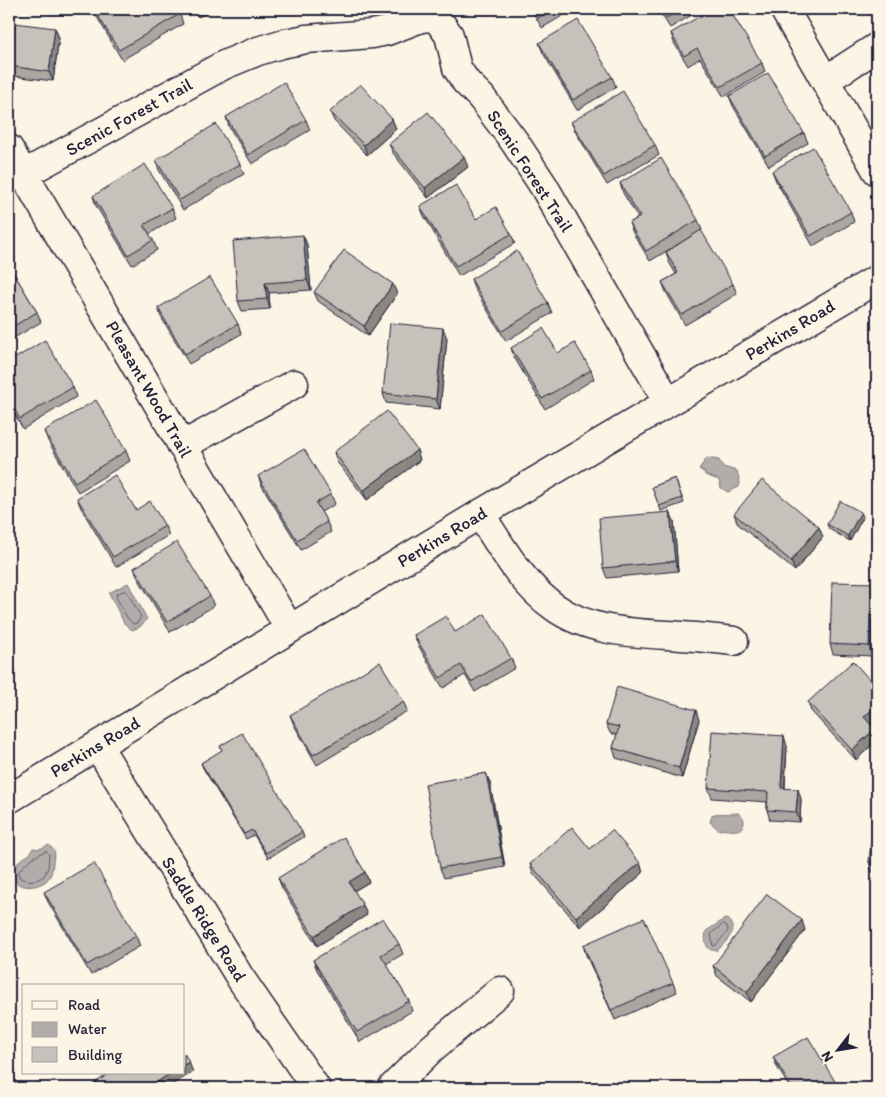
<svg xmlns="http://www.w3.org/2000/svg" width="886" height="1097" viewBox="0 0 886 1097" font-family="Itim,sans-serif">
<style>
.water{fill:#b2adab;stroke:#78757e}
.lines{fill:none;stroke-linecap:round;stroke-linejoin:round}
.shore{stroke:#5c5a68;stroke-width:1}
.minor-casing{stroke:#22223b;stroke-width:31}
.secondary-casing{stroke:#22223b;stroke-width:31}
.minor{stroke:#fcf5e5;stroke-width:28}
.secondary{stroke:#fcf5e5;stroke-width:28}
.wall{fill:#aaa6a1;stroke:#22223b}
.shaded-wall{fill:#8b8783;stroke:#22223b}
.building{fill:#c6c1bb;stroke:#22223b}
.labels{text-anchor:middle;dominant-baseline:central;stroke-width:4;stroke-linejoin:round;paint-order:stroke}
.street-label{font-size:18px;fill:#22223b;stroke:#fcf5e5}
</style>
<rect width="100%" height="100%" fill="#fcf5e5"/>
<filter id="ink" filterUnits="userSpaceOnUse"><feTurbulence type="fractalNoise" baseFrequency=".02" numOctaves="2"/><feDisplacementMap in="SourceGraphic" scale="10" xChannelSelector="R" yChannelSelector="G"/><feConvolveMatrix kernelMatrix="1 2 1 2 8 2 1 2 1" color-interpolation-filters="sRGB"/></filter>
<g filter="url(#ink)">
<g class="water">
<polygon points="707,458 719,460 723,467 737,471 740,483 739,487 728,492 721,488 719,480 705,475 705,473 699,469"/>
<polygon points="128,583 147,619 140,627 132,630 124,623 109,593"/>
<path d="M738 813C741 815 745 818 744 823 742 835 725 828 719 830L710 822 712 816 714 814Z"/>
<path d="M49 845 55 852C52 860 54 868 50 876 45 886 26 890 17 883 14 880 13 876 11 872L20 860 30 854 33 848 39 849Z"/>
<path d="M725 919 729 920C738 932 727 940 718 950 706 953 704 941 706 931Z"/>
</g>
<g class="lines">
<g class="shore">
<polygon points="124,591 127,592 141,617 137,623 133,624 128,619 116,597 117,594"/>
<path d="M46 851 49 854 48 868 44 876C37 881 27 882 20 878L18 873C25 862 34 856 46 851Z"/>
<polygon points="724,924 727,926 728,931 716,945 713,946 711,934"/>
</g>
<defs>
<g id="minor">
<polyline points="784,9 877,171"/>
<polyline points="826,80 877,47"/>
<polyline points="9,149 289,628"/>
<polyline points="24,174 224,65 258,51 281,44 306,39 372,34 387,31 421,18 430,17 438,20 449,35 457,68 466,82 481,97 514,141 543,185 668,402"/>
<polyline points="182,446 294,384"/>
<path d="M480 514C501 546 521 583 553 606 589 633 638 633 681 636 699 637 717 639 734 641"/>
<polyline points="98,746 241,979 316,1088"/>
<polyline points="392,1088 431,1049 500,991"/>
</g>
<polyline id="secondary" points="9,799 480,514 877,279"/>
</defs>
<use href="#minor" class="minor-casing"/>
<use href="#secondary" class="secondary-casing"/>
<use href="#minor" class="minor"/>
<use href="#secondary" class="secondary"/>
</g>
<g class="wall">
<polygon points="94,9 180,14 183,24 122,60 97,17"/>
<polygon points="195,9 217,9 198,17"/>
<polygon points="531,9 574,9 542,28"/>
<polygon points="658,9 702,9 670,28"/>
<polygon points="55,28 59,38 53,81 13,76 10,66"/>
<polygon points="671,33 762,63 765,72 724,97 700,58 688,66 674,43"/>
<polygon points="539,43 612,77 616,87 577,110 543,53"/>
<polygon points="729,96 804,133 808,143 769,166 733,106"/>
<polygon points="330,112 392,119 396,129 367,155 334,121"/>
<polygon points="226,117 306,120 310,130 252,164 229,127"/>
<polygon points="571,122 655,145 659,155 607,185 575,131"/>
<polygon points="389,144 468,167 428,198 393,153"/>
<polygon points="156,160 240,164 244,174 183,210 159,170"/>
<polygon points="772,171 851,212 854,222 813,246 776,181"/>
<polygon points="620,183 698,220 702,230 650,261 633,233 629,223 638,218 623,193"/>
<polygon points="93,196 172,208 176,218 149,234 153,240 157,250 132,265 96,206"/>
<polygon points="420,206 476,219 511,234 515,243 459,276 424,216"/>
<polygon points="303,235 307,245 311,290 269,293 270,309 242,311 238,301"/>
<polygon points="666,252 733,284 737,294 685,325 666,292 662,282 676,274 669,262"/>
<polygon points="9,265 37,312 41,322 9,341"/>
<polygon points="471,279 548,303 552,313 506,341 474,288"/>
<polygon points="314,292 397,294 368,336 318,301"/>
<polygon points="158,308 238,324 241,334 189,364 161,317"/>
<polygon points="447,338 440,409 386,403 383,393"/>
<polygon points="511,348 558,353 591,370 594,379 545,409 514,357"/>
<polygon points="9,362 73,387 76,397 23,429 9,404"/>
<polygon points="44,431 126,451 130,461 78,492 48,441"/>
<polygon points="417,450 420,460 367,500 337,462 334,452"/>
<polygon points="258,476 331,494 335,504 321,512 327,522 331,532 301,550 262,486"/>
<polygon points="675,478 684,503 661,511 652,487"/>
<polygon points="77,498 136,510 165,526 169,535 116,567 81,508"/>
<polygon points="670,512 674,521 678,571 607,578 603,568"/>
<polygon points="734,514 823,537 795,571 738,524"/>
<polygon points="863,517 850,541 829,529 827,524"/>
<polygon points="134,568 210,596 214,606 170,632 138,578"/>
<polygon points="877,583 877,624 873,623 872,656 833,654 830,644"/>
<polygon points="455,632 511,658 515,668 475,692 465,675 443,688 418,645 414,635"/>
<polygon points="877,688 877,718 871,724 875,729 877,734 877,740 856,760 811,711 808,702"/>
<polygon points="404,702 407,711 317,765 294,725 290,715"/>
<polygon points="699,720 682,778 616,758 613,748 617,735 610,733 606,724"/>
<polygon points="220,746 302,832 304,837 268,858 254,835 246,839 203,768 201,763 222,751"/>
<polygon points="787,746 785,788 801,799 800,822 770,820 767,810 767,802 712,798 708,788"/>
<polygon points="486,773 490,783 505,867 444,878 440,868"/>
<polygon points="877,823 877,872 872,872 869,862"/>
<polygon points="640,863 643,873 580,927 533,873 530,864"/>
<polygon points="365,872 369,882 354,891 367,915 317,946 282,888 278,878"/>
<polygon points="44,892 136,936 140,946 91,975 48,902"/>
<polygon points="805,930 751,1002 717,976 713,966"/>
<polygon points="399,944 403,954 386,964 409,1001 412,1011 360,1042 317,970 313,960"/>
<polygon points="583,945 673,983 677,992 615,1020 586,955"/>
<polygon points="773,1057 839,1088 790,1088 777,1067"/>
</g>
<g class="shaded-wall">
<polygon points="55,28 59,38 53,81 49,72"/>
<polygon points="392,119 396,129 367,155 364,145"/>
<polygon points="464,157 468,167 428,198 425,188"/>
<polygon points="303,235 307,245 311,290 307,280"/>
<polygon points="265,283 269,293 270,309 267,299"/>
<polygon points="393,284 397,294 368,336 364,326"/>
<polygon points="443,328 447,338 440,409 436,399"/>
<polygon points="417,450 420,460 367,500 363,491"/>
<polygon points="670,512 674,521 678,571 675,561"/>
<polygon points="861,512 863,517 850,541 848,536"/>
<polygon points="819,527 823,537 795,571 791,561"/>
<polygon points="870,614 873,623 872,656 869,646"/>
<polygon points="877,705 877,718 868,727 864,717"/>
<polygon points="696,710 699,720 682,778 679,768"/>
<polygon points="875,729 877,734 877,740 856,760 852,750"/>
<polygon points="784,736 787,746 784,798 781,788"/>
<polygon points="486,773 490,783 505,867 502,857"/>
<polygon points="798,789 801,799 800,822 796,812"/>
<polygon points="640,863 643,873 580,927 576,917"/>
<polygon points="365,872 369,882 352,892 349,882"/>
<polygon points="363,905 367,915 317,946 314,936"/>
<polygon points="802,920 805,930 751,1002 747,992"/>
<polygon points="189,1062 193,1072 167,1088 148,1088 171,1073 184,1073 184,1065"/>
</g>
<g class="building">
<polygon points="94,9 177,9 180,14 119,50"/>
<polygon points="533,9 554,9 538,18"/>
<polygon points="660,9 682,9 666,18"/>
<polygon points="712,9 729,9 762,63 720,87 697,48 684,56 671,33"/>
<polygon points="578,20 612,77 573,100 539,43"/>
<polygon points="15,23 55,28 49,72 10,66"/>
<polygon points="768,73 804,133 765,156 729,96"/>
<polygon points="284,82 306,120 248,155 226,117"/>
<polygon points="360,84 392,119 364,145 330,112"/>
<polygon points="623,91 655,145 604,176 571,122"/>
<polygon points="428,112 464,157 425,188 389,144"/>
<polygon points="216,124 240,164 180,200 156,160"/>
<polygon points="813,147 851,212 810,236 772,171"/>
<polygon points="661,158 698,220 646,251 629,223 640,217 620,183"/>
<polygon points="145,164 172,208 144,225 153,240 128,255 93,196"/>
<polygon points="456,185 476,219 496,207 511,234 456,266 420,206"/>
<polygon points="701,230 733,284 682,315 662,282 678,273 666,252"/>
<polygon points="303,235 307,280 265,283 267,299 238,301 233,241"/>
<polygon points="344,250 393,284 364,326 314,292"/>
<polygon points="517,251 548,303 502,331 471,279"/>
<polygon points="9,265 37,312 9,329"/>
<polygon points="210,277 238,324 185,354 158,308"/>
<polygon points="390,323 443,328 436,399 383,393"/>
<polygon points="543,328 558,353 575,343 591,370 542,399 511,348"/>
<polygon points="45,340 73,387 20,419 9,400 9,362"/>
<polygon points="96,400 126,451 75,482 44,431"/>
<polygon points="387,411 417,450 363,491 334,452"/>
<polygon points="304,449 331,494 316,503 327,522 297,540 258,476"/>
<polygon points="115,475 136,510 150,501 165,526 113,557 77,498"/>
<polygon points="675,478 682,498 659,506 652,487"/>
<polygon points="762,480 819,527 791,561 734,514"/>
<polygon points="840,501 861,512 848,536 827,524"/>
<polygon points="670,512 675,561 603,568 599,518"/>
<polygon points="177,542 210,596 167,622 134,568"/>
<polygon points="832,582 877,583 877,614 870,614 869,646 830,644"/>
<polygon points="485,614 511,658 471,682 461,665 440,678 414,635 446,616 455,632"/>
<polygon points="853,661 877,688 877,705 864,717 875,729 852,750 808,702"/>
<polygon points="380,662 404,702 313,755 290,715"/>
<polygon points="617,687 696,710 679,768 613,748 619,727 606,724"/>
<polygon points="712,731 784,736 781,788 798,789 796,812 767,810 768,792 708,788"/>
<polygon points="242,733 302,832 266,853 252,830 244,834 201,763 222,750 220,746"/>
<polygon points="486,773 502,857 440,868 425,784"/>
<polygon points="873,823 877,823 877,863 869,862"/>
<polygon points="572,827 590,849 612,830 640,863 576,917 530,864"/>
<polygon points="344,837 365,872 349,882 363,905 314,936 278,878"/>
<polygon points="94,863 136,936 87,965 44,892"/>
<polygon points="767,894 802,920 747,992 713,966"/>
<polygon points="383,918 399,944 381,955 409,1001 357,1032 313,960"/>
<polygon points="644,918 673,983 611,1010 583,945"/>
<polygon points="808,1037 839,1088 792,1088 773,1057"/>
<polygon points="184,1053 189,1062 184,1065"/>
<polygon points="110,1073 171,1073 148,1088 87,1088"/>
<polygon points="510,1081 521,1088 505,1088"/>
</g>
</g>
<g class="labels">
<g class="street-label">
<text transform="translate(129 117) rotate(-29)">Scenic Forest Trail</text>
<text transform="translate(530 171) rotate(57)">Scenic Forest Trail</text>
<text transform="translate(790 330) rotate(-31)">Perkins Road</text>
<text transform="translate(149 389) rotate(60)">Pleasant Wood Trail</text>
<text transform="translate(442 537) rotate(-31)">Perkins Road</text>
<text transform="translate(95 747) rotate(-31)">Perkins Road</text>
<text transform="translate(204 919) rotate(58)">Saddle Ridge Road</text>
</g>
</g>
<rect width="886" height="1097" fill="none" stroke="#fcf5e5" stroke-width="30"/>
<rect x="15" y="15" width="856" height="1067" fill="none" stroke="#22223b" stroke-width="2" filter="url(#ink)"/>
<rect x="22" y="984" width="162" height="90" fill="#fcf5e5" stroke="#a5a1a1"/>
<rect x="32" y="1001" width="25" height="8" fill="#fcf5e5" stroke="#a5a1a1"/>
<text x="68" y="1010" font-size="15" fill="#22223b">Road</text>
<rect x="32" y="1022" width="25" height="15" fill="#b2adab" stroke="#a5a1a1"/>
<text x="68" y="1034" font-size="15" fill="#22223b">Water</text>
<rect x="32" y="1047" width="25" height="15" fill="#c6c1bb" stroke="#a5a1a1"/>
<text x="68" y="1060" font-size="15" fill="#22223b">Building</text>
<g transform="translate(838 1050) rotate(239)" stroke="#fcf5e5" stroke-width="4" paint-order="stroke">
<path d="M0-4L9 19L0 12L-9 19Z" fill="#22223b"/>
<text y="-8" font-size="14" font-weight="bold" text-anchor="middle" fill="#22223b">N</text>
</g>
</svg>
